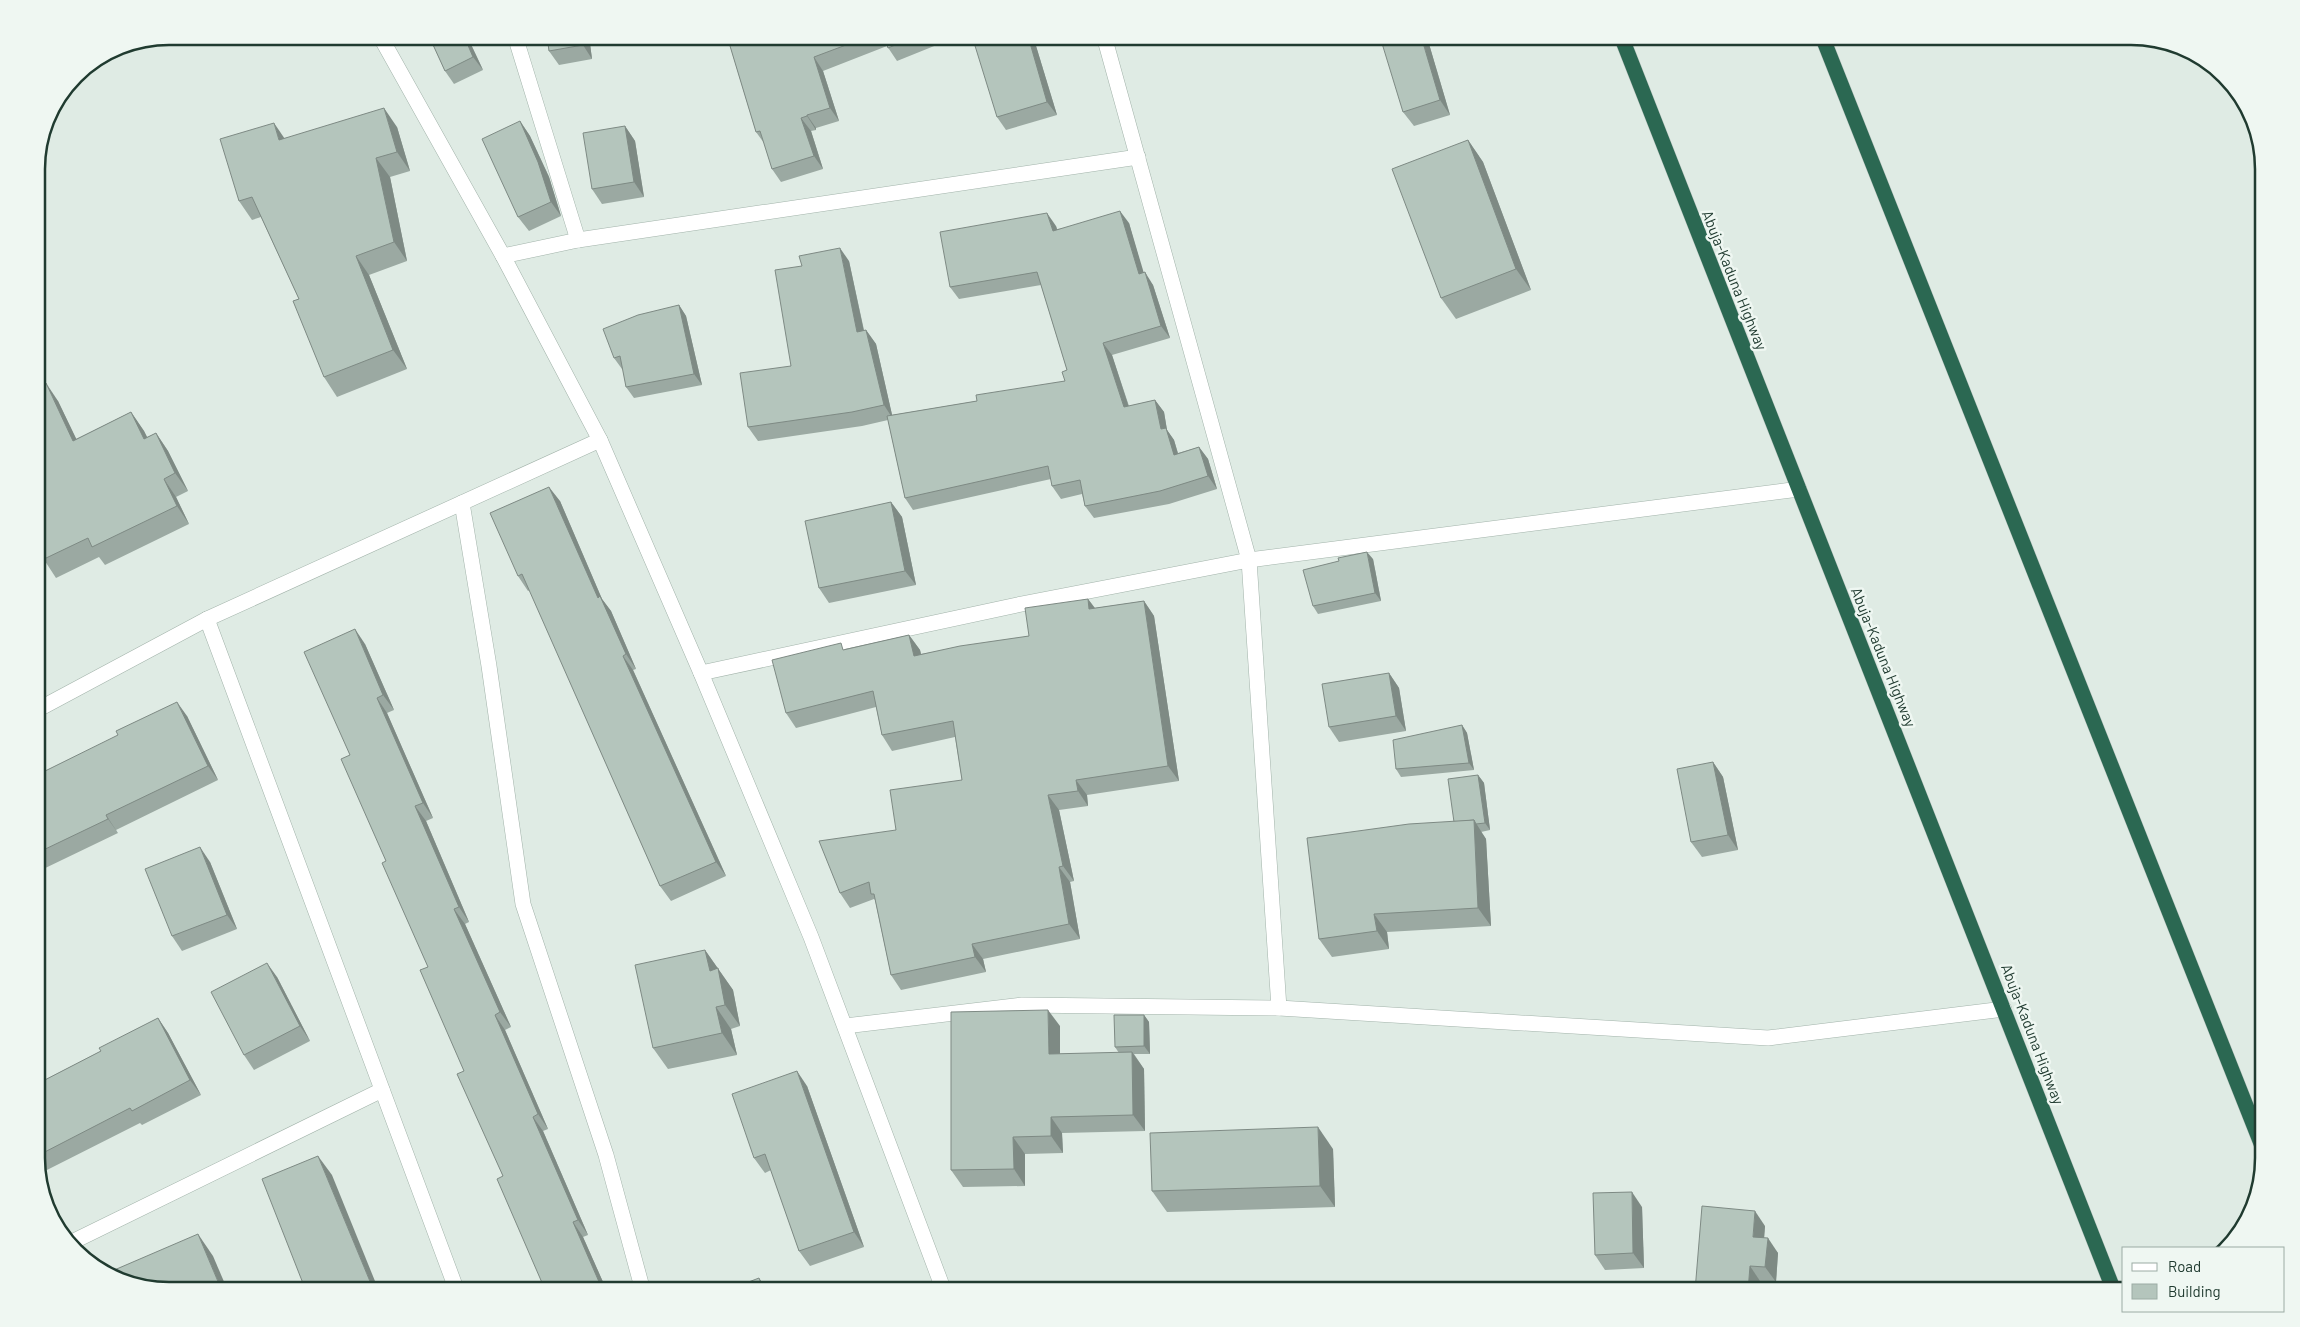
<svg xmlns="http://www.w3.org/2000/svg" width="2300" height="1327" viewBox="0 0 2300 1327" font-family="Barlow,sans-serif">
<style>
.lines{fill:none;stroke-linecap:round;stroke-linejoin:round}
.street-casing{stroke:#a2b3aa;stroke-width:16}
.highway-casing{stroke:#c1c8c5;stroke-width:16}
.street{stroke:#fff;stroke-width:15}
.highway{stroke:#2b6852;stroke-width:15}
.wall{fill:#9ba9a2}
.shaded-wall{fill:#7e8a84}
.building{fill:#b4c5bc;stroke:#7e8a84}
.labels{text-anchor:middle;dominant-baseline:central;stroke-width:5;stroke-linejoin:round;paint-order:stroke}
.street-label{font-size:15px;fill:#203b30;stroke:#eff7f2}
.rim{fill:none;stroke:#203b30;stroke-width:2.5}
</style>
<rect width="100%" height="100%" fill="#dfebe4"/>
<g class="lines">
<defs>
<g id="street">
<polyline points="380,36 503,256 600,440 701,673 811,937 944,1291"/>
<polyline points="515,36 578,240"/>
<polyline points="1104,36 1249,560 1279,1008"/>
<polyline points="503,256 578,240 1138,157"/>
<polyline points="462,503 489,666 523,904 606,1155 643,1291"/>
<polyline points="207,619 457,1291"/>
<polyline points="701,673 1017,605 1249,560 1799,489"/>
<polyline points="37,710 207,619 600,440"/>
<polyline points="845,1026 1022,1005 1279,1008 1768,1038 2004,1009"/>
<polyline points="70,1243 382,1090"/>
</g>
<g id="highway">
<polyline points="1621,36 2114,1291"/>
<polyline points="1822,36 2264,1151"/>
</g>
</defs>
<use href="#street" class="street-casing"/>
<use href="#highway" class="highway-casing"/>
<use href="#street" class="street"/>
<use href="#highway" class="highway"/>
</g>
<g class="wall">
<polygon points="429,36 467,36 483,70 454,84 445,71"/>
<polygon points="538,36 589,36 592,59 559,65 549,51 548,45 544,45"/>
<polygon points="727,36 959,36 897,61 887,46 823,71 839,121 816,128 816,130 811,131 823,169 781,182 772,169 764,143 756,132"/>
<polygon points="1033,36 1057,115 1006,130 997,117"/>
<polygon points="1429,44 1450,115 1414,126 1403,112"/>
<polygon points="520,121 530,136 549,177 561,216 529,231 518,217"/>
<polygon points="625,126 635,141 644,197 602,204 592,189"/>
<polygon points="397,127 410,171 390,177 407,261 369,275 407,369 337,397 324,377 299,299 261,217 252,220 239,201 285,138"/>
<polygon points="1468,140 1483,162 1531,290 1456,319 1441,298"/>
<polygon points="1129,223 1143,273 1153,285 1170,338 1112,355 1129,406 1155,400 1164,412 1167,430 1174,440 1178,453 1199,447 1208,459 1217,489 1169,504 1094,518 1085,506 1082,494 1061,499 1052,486 1051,479 913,510 905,498 888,420 862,426 758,441 748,427 791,366 849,261 864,330 866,330 876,344 892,415 977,401 1065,381 1067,370 1041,285 959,299 950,287 1056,226 1057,229"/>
<polygon points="679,305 686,316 702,385 634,398 626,387 623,369 622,369 614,358"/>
<polygon points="37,388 58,401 76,439 131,412 144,431 147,437 156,433 168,451 188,491 176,497 189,524 105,565 99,557 56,578 43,558 37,561"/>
<polygon points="560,501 602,599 611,611 636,669 633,670 726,876 671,901 660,886 530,590 528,591 518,576"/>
<polygon points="891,502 902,517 916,585 829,603 819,588"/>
<polygon points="1373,559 1381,601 1318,614 1313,606"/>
<polygon points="1088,599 1095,608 1144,601 1154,616 1179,781 1087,795 1088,806 1059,810 1074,881 1070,882 1080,939 983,959 986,972 901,990 891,975 875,900 874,899 850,908 840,893 896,830 962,780 955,737 892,751 882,735 876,707 796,728 786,713 845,649 909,635 920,650 921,654 1029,636"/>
<polygon points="365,644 394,710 387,713 433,818 426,821 469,922 465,924 511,1027 505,1030 548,1129 543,1131 588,1235 583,1237 607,1291 537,1291 543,1285 464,1071 428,967 386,861"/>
<polygon points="1389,673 1399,688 1406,731 1339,742 1329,727"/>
<polygon points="187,716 218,780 116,830 118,833 37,872 37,775"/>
<polygon points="1462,725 1467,733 1474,770 1401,777 1396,769"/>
<polygon points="1713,762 1723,777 1738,850 1702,857 1691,842"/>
<polygon points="1478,775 1484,783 1490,830 1481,832 1486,839 1491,926 1387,932 1389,949 1332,957 1319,939 1454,822"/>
<polygon points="210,862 237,929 182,951 172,936"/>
<polygon points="705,950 733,990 740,1026 731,1029 737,1055 668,1069 653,1048"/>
<polygon points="277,977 310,1041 254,1070 244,1055"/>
<polygon points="1144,1015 1149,1022 1150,1054 1134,1054 1144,1069 1145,1131 1062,1133 1063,1153 1025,1154 1025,1186 963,1187 951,1170 1060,1026 1060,1054 1119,1053 1115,1047"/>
<polygon points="158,1018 168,1033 201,1095 142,1125 140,1123 41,1173 39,1170 38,1171 37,1167 37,1084 101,1051"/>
<polygon points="807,1086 864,1247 810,1266 799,1251 771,1170 765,1173 754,1158"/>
<polygon points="1333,1149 1335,1207 1167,1212 1152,1191"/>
<polygon points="1642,1207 1644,1268 1605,1270 1595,1255"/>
<polygon points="1765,1226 1764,1238 1778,1253 1776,1282 1760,1281 1759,1291 1695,1291"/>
</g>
<g class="shaded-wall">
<polygon points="464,36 467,36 483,70 473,57"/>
<polygon points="581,36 589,36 592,59 583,45"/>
<polygon points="1028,36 1033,36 1057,115 1047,102"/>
<polygon points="1421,36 1423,36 1429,44 1450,115 1440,100"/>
<polygon points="814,57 823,71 839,121 830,108"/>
<polygon points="384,108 397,127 410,171 397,152"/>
<polygon points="807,115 816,128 816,130 807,116"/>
<polygon points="801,118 811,131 823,169 814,156"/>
<polygon points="520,121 530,136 549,177 561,216 551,202"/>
<polygon points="274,123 287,142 279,140"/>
<polygon points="625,126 635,141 644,197 634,182"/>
<polygon points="1468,140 1483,162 1531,290 1516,269"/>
<polygon points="376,158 390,177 407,261 394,242"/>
<polygon points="1120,211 1129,223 1148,287 1139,274"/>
<polygon points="1047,213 1056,226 1061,243 1053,231"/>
<polygon points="840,248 849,261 867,346 857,332"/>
<polygon points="356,256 369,275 407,369 393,350"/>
<polygon points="1145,272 1153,285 1170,338 1161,326"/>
<polygon points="679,305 686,316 702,385 694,374"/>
<polygon points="866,330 876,344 893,419 884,405"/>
<polygon points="1103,343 1112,355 1133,420 1124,407"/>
<polygon points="46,383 58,401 86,459 73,441"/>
<polygon points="1155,400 1164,412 1167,430 1174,440 1182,468 1174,455 1161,429"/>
<polygon points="131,412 144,431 157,457 144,439"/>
<polygon points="156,433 168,451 188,491 175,473"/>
<polygon points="1199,447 1208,459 1217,489 1208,476"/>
<polygon points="164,479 176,497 189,524 177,506"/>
<polygon points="549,487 560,501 602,599 611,611 636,669 626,654 598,598"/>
<polygon points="891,502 902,517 916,585 905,571"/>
<polygon points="1367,552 1373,559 1381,601 1375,593"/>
<polygon points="1088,599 1099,614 1089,609"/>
<polygon points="1144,601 1154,616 1179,781 1168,766"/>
<polygon points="355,629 365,644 394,710 383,695"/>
<polygon points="909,635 920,650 925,671 914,656"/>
<polygon points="623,656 633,670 726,876 716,862"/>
<polygon points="1389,673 1399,688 1406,731 1396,716"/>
<polygon points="377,698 387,713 433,818 423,803"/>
<polygon points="177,702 187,716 218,780 208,766"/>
<polygon points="1462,725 1467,733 1474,770 1469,763"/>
<polygon points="1713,762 1723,777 1738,850 1728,835"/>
<polygon points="1478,775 1484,783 1490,830 1485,823"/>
<polygon points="1076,780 1087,795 1088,806 1078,791"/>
<polygon points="1048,795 1059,810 1074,881 1063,866"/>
<polygon points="415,806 426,821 469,922 459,907"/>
<polygon points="106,815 118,833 108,819"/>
<polygon points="1474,820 1486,839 1491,926 1478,908"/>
<polygon points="200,847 210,862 237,929 227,915"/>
<polygon points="1059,867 1070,882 1080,939 1069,924"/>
<polygon points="454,909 465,924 511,1027 500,1012"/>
<polygon points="1374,914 1387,932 1389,949 1377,931"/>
<polygon points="972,944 983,959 986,972 975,957"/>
<polygon points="705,950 733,990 740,1026 725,1005 710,971"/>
<polygon points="267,963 277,977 310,1041 300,1026"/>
<polygon points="716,1007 731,1029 737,1055 722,1033"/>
<polygon points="1048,1010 1060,1026 1060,1071 1049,1054"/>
<polygon points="495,1015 505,1030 548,1129 538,1114"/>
<polygon points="1144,1015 1149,1022 1150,1054 1144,1046"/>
<polygon points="158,1018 168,1033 201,1095 190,1080"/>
<polygon points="1132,1052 1144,1069 1145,1131 1133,1115"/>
<polygon points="797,1071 807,1086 864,1247 854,1232"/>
<polygon points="533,1117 543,1131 588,1235 578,1220"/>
<polygon points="1051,1117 1062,1133 1063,1153 1051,1136"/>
<polygon points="1318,1127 1333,1149 1335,1207 1320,1186"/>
<polygon points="1013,1137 1025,1154 1025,1186 1014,1169"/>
<polygon points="318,1156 332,1175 379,1291 374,1291"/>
<polygon points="1632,1192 1642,1207 1644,1268 1633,1253"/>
<polygon points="1755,1211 1765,1226 1763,1252 1753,1237"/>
<polygon points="573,1222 583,1237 607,1291 603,1291"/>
<polygon points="198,1234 213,1256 228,1291 222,1291"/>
<polygon points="1768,1238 1778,1253 1776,1282 1765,1267"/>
<polygon points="1750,1266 1760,1281 1759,1291 1748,1291"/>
<polygon points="759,1278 768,1291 764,1291"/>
<polygon points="895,1282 901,1291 898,1291"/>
</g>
<g class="building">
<polygon points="429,36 464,36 473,57 445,71"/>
<polygon points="547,36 581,36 583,45 549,51"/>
<polygon points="727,36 870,36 814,57 830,108 807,115 807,116 801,118 814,156 772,169 760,131 756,132"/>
<polygon points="884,36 917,36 888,48"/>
<polygon points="972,36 1028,36 1047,102 997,117"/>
<polygon points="1394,36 1421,36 1440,100 1403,112 1381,40"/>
<polygon points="384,108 397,152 376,158 394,242 356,256 393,350 324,377 293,301 299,299 252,197 239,201 220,139 274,123 279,140"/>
<polygon points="520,121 538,162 551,202 518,217 482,139"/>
<polygon points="625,126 634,182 592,189 583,133"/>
<polygon points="1468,140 1516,269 1441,298 1392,169"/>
<polygon points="1120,211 1139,274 1145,272 1161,326 1103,343 1124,407 1155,400 1161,429 1166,428 1174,455 1199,447 1208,476 1160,491 1085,506 1080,480 1052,486 1048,466 905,498 887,416 977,401 976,395 1065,381 1062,372 1067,370 1037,272 950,287 940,232 1047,213 1053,231"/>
<polygon points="840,248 857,332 866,330 884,405 852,412 748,427 740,373 791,366 775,270 802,266 799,256"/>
<polygon points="679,305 694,374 626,387 620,356 614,358 603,329 638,315"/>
<polygon points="46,383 73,441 131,412 144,439 156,433 175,473 164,479 177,506 92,547 88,538 44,559 37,545 37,388"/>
<polygon points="549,487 598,598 600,596 626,654 623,656 716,862 660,886 522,574 518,576 490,513"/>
<polygon points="891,502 905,571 819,588 805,521"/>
<polygon points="1367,552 1375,593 1313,606 1303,570 1339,561 1338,558"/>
<polygon points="1088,599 1089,609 1144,601 1168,766 1076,780 1078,791 1048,795 1063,866 1059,867 1069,924 972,944 975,957 891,975 874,894 871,894 869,882 840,893 819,841 896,830 890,790 962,780 953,721 882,735 873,691 786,713 772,660 841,643 843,650 909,635 914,656 960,646 1029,636 1025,608"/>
<polygon points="355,629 383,695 377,698 423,803 415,806 459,907 454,909 500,1012 495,1015 538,1114 533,1117 578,1220 573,1222 603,1291 537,1291 536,1288 543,1285 497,1179 503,1176 457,1074 464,1071 420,970 428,967 382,863 386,861 341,759 350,755 304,652"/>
<polygon points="1389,673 1396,716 1329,727 1322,684"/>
<polygon points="177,702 208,766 106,815 108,819 37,853 37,775 118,735 116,731"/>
<polygon points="1462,725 1469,763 1396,769 1393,740"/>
<polygon points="1713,762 1728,835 1691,842 1677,769"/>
<polygon points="1478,775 1485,823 1476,824 1474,820 1454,822 1448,779"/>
<polygon points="1474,820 1478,908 1374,914 1377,931 1319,939 1307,838 1409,824"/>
<polygon points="200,847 227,915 172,936 145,869"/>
<polygon points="705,950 710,971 718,968 725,1005 716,1007 722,1033 653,1048 635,965"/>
<polygon points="267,963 300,1026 244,1055 211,992"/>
<polygon points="1048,1010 1049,1054 1132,1052 1133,1115 1051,1117 1051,1136 1013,1137 1014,1169 951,1170 951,1012"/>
<polygon points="1114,1015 1144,1015 1144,1046 1115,1047"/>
<polygon points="158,1018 190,1080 132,1111 130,1108 37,1156 37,1084 101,1051 99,1048"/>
<polygon points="797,1071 854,1232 799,1251 765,1154 754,1158 732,1094"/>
<polygon points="1318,1127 1320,1186 1152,1191 1150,1133"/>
<polygon points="318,1156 374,1291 306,1291 262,1179"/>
<polygon points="1632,1192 1633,1253 1595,1255 1593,1193"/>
<polygon points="1702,1206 1755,1211 1753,1237 1768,1238 1765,1267 1750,1266 1748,1291 1695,1291"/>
<polygon points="198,1234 222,1291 169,1291 105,1274"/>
<polygon points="759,1278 764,1291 725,1291"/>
<polygon points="895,1282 898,1291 867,1291"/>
</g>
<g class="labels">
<g class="street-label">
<text transform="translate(1735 280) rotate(68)">Abuja-Kaduna Highway</text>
<text transform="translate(1884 657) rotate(68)">Abuja-Kaduna Highway</text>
<text transform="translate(2033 1034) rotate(69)">Abuja-Kaduna Highway</text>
</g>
</g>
<path d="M0 0H2300V1327H0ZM169 45H2131A124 124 0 0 1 2255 169V1158A124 124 0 0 1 2131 1282H169A124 124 0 0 1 45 1158V169A124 124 0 0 1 169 45Z" fill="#eff7f2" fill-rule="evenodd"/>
<path class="rim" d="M169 45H2131A124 124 0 0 1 2255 169V1158A124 124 0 0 1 2131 1282H169A124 124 0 0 1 45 1158V169A124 124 0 0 1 169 45Z"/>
<rect x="2122" y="1247" width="162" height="65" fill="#eff7f2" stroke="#9caca4"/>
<rect x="2132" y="1263" width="25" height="8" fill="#ffffff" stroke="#9caca4"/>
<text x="2168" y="1272" font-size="15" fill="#203b30">Road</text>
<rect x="2132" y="1284" width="25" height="15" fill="#b4c5bc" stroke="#9caca4"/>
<text x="2168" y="1297" font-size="15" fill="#203b30">Building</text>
</svg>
